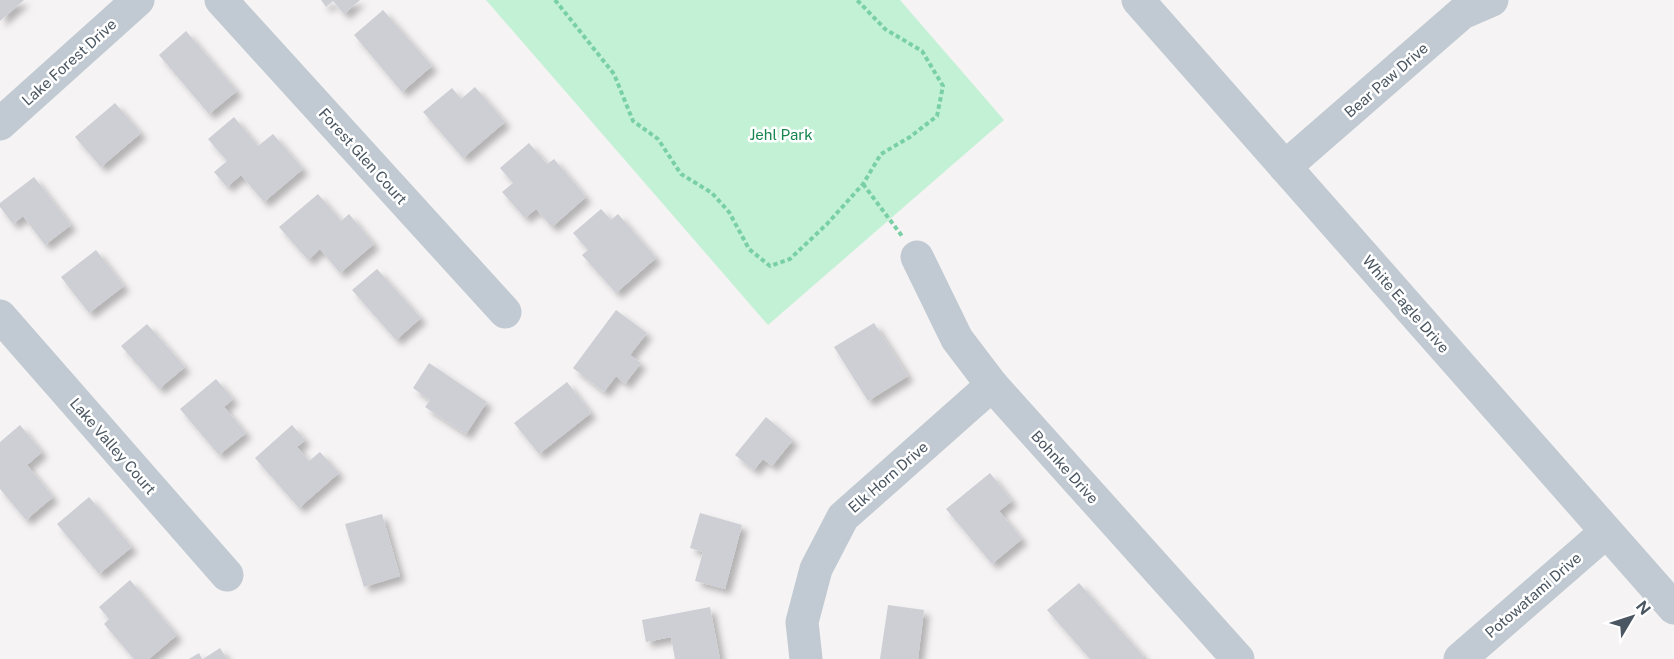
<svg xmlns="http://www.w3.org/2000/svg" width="1674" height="659" viewBox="0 0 1674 659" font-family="'Public Sans',sans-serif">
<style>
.park{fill:#c3f1d5}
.building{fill:#cdcfd5;filter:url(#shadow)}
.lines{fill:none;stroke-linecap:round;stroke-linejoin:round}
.path{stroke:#7ad0a6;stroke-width:4;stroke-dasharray:4.5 3;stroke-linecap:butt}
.minor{stroke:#c1cad2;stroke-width:33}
.labels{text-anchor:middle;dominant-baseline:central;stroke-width:5;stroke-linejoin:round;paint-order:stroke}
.street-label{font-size:15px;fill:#4a5661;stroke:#fff}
.park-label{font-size:15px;fill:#17864f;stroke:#fff}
</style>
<defs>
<filter id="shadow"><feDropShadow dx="5.5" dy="5.5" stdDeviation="3" flood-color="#0004"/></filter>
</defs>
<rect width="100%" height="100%" fill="#f5f3f3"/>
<polygon class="park" points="486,0 900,0 1004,120 768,325"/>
<g class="building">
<polygon points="0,0 24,0 0,21"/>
<polygon points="321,0 360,0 344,14 333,1 326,7"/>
<polygon points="383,10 432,66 402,92 354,35"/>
<polygon points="186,31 237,91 209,114 159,55"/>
<polygon points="475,87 505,122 463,158 423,112 452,88 461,99"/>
<polygon points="115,103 141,133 101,167 75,137"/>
<polygon points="234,117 258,146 273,134 303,169 264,202 241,175 227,187 214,172 227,161 208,139"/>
<polygon points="529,143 547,164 554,159 586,197 552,227 536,209 525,218 502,192 513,183 500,168"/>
<polygon points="34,177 71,225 45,245 23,216 13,224 0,207 0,203"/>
<polygon points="318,194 341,221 349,214 374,244 340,273 320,249 308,260 279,227"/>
<polygon points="601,209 611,220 618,214 656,258 616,293 582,255 588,250 573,233"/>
<polygon points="96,250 124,286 89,313 61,277"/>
<polygon points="377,269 421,318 396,340 352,290"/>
<polygon points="616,310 647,333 630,355 641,363 625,384 616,376 604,392 573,368"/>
<polygon points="874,323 908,376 868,401 834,347"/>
<polygon points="147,324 185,367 159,389 121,346"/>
<polygon points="429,363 487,402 466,434 425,407 430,400 413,388"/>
<polygon points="216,379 233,399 224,407 246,433 219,455 180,409"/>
<polygon points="567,382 591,413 539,454 514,423"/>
<polygon points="766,417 793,440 772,466 763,459 754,470 735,455"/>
<polygon points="20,425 42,452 27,465 53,497 26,520 0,489 0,442"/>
<polygon points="292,425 305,440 297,447 309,461 320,452 339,473 299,508 255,458"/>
<polygon points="990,473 1012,501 999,511 1022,539 992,564 946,509"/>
<polygon points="89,497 132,547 99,574 57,524"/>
<polygon points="700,513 742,525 725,589 695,581 703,552 690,548"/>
<polygon points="382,514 400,576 364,587 345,524"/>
<polygon points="130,580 177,635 149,659 134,659 104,624 109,619 99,607"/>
<polygon points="1079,583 1144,657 1142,659 1090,659 1047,610"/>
<polygon points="888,605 924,610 918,659 880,659"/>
<polygon points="710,607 720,659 675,659 671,637 646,642 642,620"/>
<polygon points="220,648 227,659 203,659"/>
<polygon points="199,653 202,659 189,659"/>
</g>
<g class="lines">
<g class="path">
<polyline points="555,0 614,74 633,121 658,139 681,174 712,193 729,212 749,249 770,266 790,259 827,224 863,184 881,154 910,137 937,116 943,86 922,51 885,29 857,0"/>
<polyline points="863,184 902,236"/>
</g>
<g class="minor">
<polyline points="221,0 505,312"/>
<polyline points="1138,0 1674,608"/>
<polyline points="0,124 138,0"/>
<polyline points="1285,167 1462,13 1492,0"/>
<polyline points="917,257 957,339 992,385 1238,659"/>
<polyline points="0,316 227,575"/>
<polyline points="806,659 802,622 816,569 843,517 992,385"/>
<polyline points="1460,659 1606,532"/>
</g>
</g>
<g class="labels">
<g class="street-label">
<text transform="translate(69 62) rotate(-42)">Lake Forest Drive</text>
<text transform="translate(1386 80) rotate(-41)">Bear Paw Drive</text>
<text transform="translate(363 156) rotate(48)">Forest Glen Court</text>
<text transform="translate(1406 304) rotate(49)">White Eagle Drive</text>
<text transform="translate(113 446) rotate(49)">Lake Valley Court</text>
<text transform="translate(1065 467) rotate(48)">Bohnke Drive</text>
<text transform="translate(888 477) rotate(-41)">Elk Horn Drive</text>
<text transform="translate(1533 595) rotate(-41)">Potowatami Drive</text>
</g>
<g class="park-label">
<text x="781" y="134">Jehl Park</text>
</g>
</g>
<g transform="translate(1632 617) rotate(51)" stroke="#ffffff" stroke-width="4.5" paint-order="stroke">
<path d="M0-4.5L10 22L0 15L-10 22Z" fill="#4a5661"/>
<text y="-9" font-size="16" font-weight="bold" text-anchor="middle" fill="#4a5661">N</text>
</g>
</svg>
